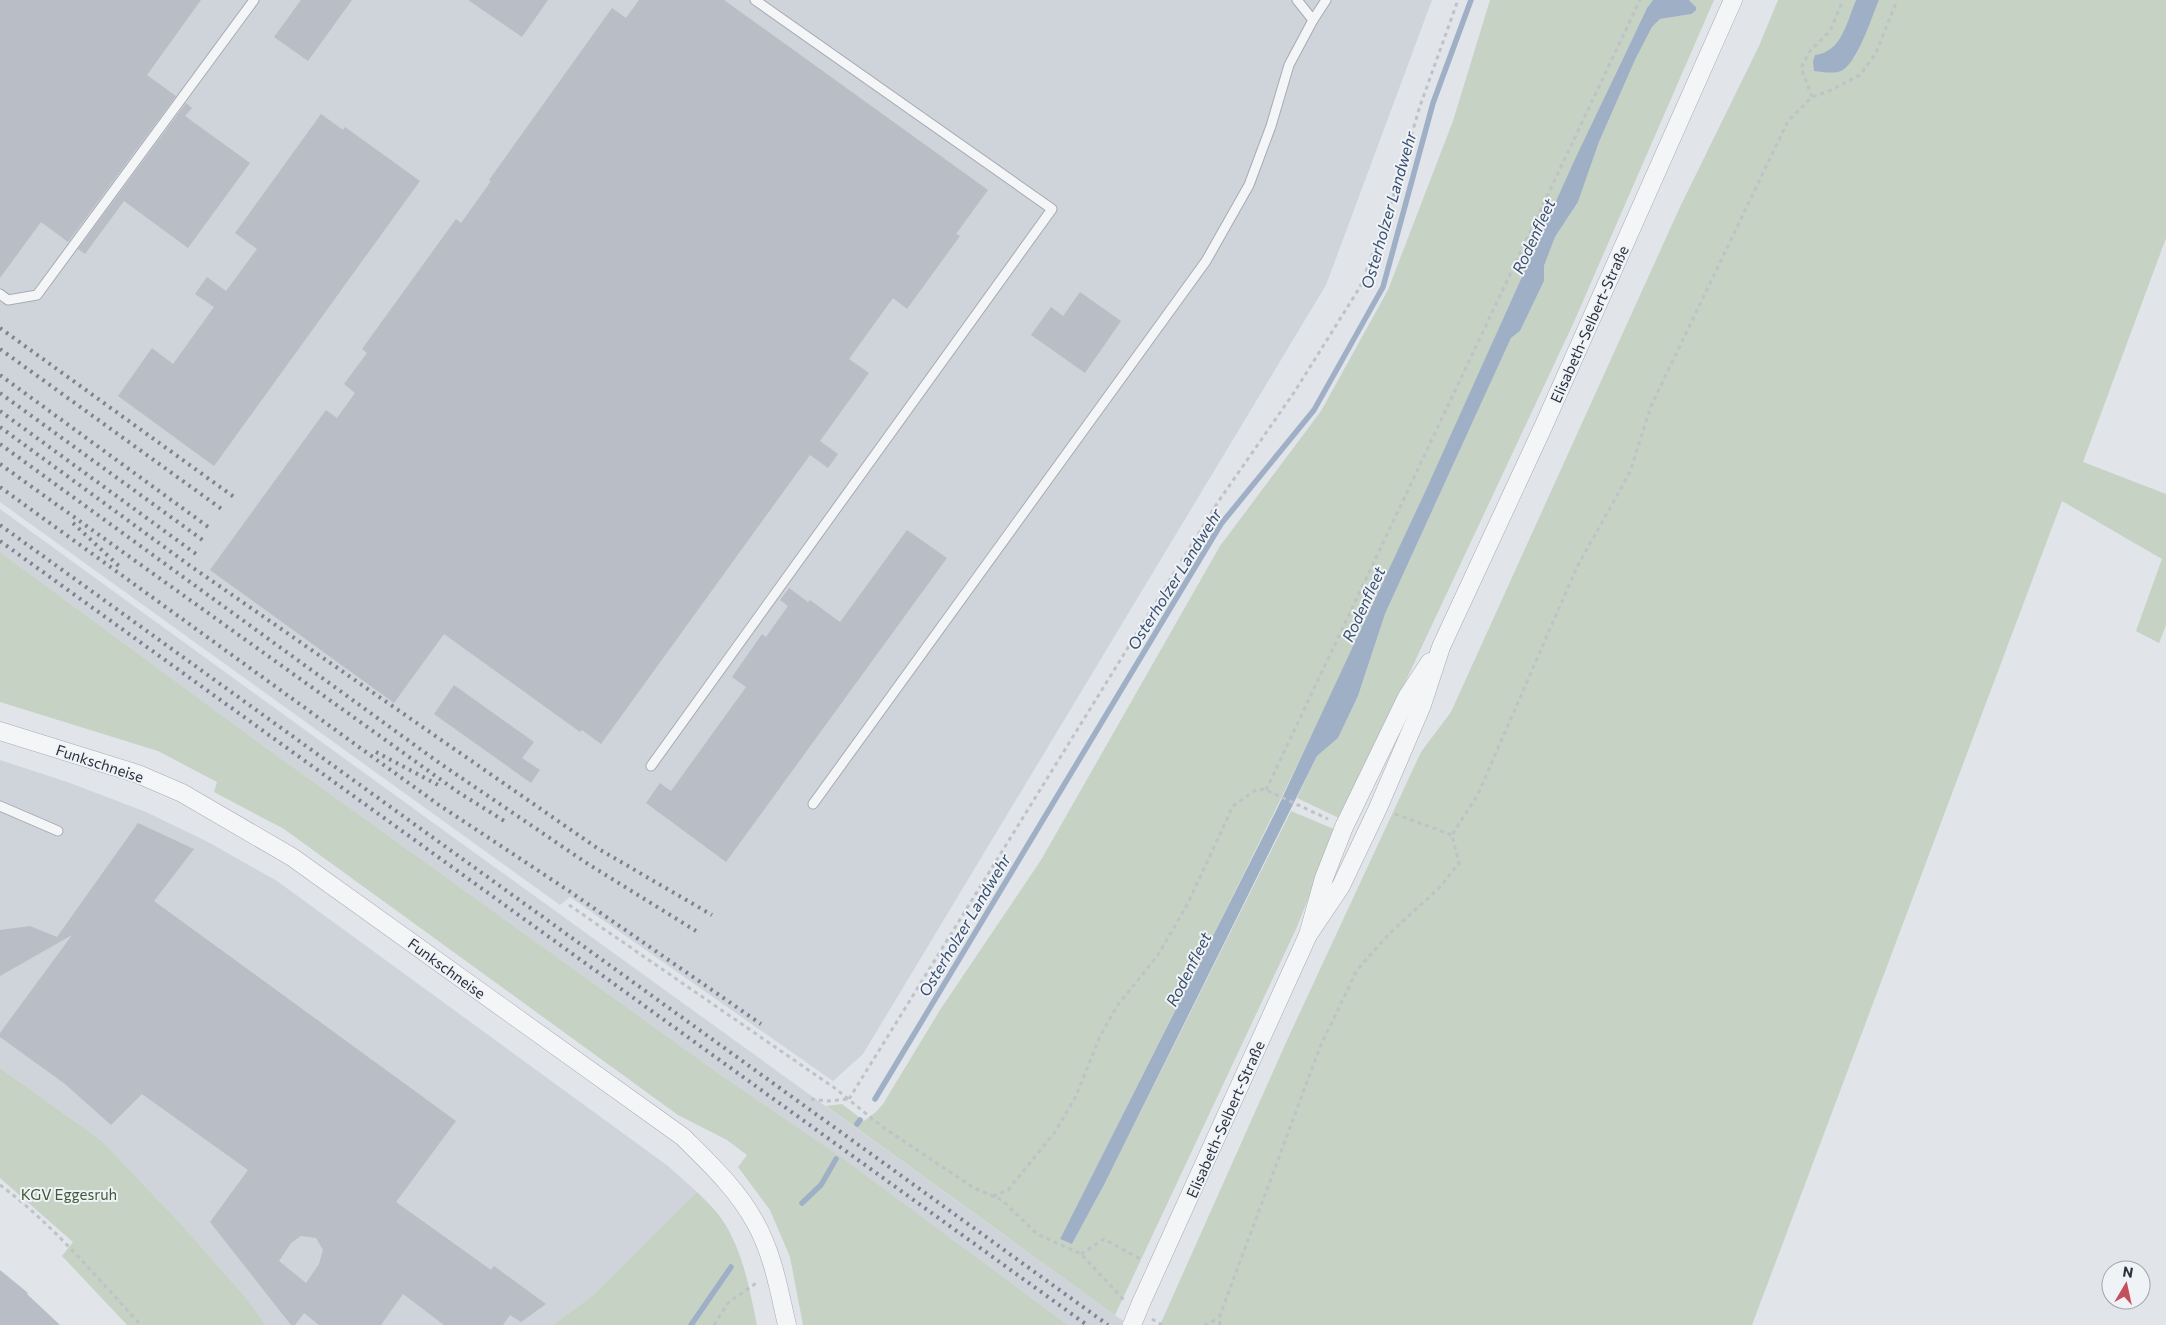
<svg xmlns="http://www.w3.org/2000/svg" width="2166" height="1325" viewBox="0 0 2166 1325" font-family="Commissioner,sans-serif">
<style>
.built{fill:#cfd3da}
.green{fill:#c6d2c3}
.water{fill:#9fb0c6}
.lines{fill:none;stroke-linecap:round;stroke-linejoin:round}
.stream{stroke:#9fb0c6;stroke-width:5.5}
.building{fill:#b9bdc5;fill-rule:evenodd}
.lane-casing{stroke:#a7abb3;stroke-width:11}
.street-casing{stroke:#a7abb3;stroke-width:19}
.path{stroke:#bfc2c7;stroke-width:3;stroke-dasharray:4 4;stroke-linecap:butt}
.lane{stroke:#f3f5f7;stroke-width:9}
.street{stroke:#f3f5f7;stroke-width:18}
.rail{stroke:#7c8391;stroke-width:4;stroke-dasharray:2.5 5;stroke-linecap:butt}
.street-bridge-casing{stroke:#a7abb3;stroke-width:19;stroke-linecap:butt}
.street-bridge{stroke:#f3f5f7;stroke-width:18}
.labels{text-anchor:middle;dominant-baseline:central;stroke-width:4;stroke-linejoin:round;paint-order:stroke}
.street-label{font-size:15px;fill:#2b313f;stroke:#f0f3f6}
.park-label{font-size:15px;fill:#3e5a39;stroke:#f0f3f6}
.water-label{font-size:16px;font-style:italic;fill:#384f70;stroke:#f0f3f6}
</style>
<rect width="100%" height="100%" fill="#e1e4e9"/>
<g class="built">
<polygon points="0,0 1432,0 1326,285 863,1054 833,1081 570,897 560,905 0,502"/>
<polygon points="0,509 468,848 1129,1325 1068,1325 844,1159 718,1073 265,747 0,552"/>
<polygon points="0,760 70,783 146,812 208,842 277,881 668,1166 697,1192 592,1296 553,1325 266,1325 247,1299 180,1223 102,1141 0,1068"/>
</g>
<g class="green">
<path d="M1490 0H1653L1647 8C1554 199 1471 394 1382 587 1280 807 1169 1022 1060 1239L1072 1244 1105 1183 1291 811 1336 830 1296 929 1115 1315 826 1106 842 1104 864 1121 876 1112 883 1104 940 1010 1041 860 1220 546 1321 411 1388 290 1453 121Z"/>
<polygon points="1689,0 1714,0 1573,324 1341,819 1297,798 1317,756 1338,738 1358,696 1385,614 1511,338 1520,331 1544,281 1544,266 1555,237 1578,202 1599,142 1635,60 1652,27 1660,19 1693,14 1696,7"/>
<path d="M1778 0H1856C1847 22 1842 52 1815 55L1813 61 1854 58 1879 0H2166V238L2083 462 2166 494V625L2159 643 2136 631 2162 559 2062 501 1752 1325H1160L1289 1036 1421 752 1451 712 1680 207 1759 46Z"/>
<polygon points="0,552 265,747 718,1073 844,1159 1068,1325 803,1325 790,1257 770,1210 738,1167 747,1155 727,1140 678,1115 284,829 214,792 217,782 158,751 0,702"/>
<polygon points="0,1068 102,1141 180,1223 247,1299 266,1325 127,1325 62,1256 73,1242 0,1178"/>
<path d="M697 1192C705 1200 714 1208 721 1218 743 1250 749 1287 757 1325H553L592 1296Z"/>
</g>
<g class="water">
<polygon points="1653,0 1689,0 1696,7 1696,10 1692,14 1660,19 1652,27 1635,60 1599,142 1578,202 1555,237 1544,266 1544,281 1520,331 1511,338 1385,614 1358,696 1338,738 1317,756 1105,1183 1072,1244 1060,1239 1277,809 1425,492 1575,159 1647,8"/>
<path d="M1856 0H1879C1872 16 1857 64 1841 71 1833 74 1823 72 1814 71L1813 61 1815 55C1842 52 1847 21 1856 0Z"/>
</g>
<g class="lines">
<g class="stream">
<polyline points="875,1099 1221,524 1314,410 1383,287 1433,103 1471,0"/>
<polyline points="857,1124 860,1120"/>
<polyline points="802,1203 821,1185 836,1159"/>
<polyline points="691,1325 731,1267"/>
</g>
</g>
<g class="building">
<polygon points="0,0 201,0 147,75 176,96 68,242 41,222 0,278"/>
<polygon points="301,0 352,0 308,61 274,37"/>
<polygon points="468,0 548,0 522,37"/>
<polygon points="639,0 724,0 988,190 956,234 960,236 907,309 893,298 849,359 869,373 820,441 838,454 828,468 810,455 601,744 582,730 580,732 444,634 394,703 210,570 326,410 337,418 355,393 344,384 367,353 362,349 456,219 461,223 491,181 489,180 612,8 626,18"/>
<polygon points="186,103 192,108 185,116 250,163 188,248 124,201 85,254 78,249"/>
<polygon points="321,114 343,130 345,127 420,181 214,466 118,396 152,348 173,364 214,307 195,294 207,277 226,291 257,249 235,233"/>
<polygon points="1080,292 1121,321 1085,373 1031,335 1051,307 1063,316"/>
<polygon points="907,530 947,558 726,862 646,803 660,783 671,791 746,687 732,677 762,634 766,637 788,606 780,600 789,588 808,602 810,600 840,622"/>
<polygon points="454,685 534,742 522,758 540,770 531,783 434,714"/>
<path d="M138 823 194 849 154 901 456 1121 396 1202 491 1270 494 1266 546 1304 521 1322 510 1315 503 1325H444L403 1294 381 1325H319L304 1313 295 1325H291L210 1222 248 1170 142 1094 111 1125 65 1084 0 1037V1033L72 935 0 976V930L30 926 57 937ZM301 1236 316 1238 323 1250 319 1264 306 1283 279 1261 291 1243Z"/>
<polygon points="0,1270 28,1293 27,1294 60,1325 0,1325"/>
</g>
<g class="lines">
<defs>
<g id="lane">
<polyline points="1297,0 1313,20"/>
<polyline points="0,294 8,300 37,295 254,0"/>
<polyline points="651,766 1052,209 755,0"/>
<polyline points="813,804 1206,261 1249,185 1271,126 1289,65 1313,20 1326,0"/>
<polyline points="0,806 58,831"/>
</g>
<g id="street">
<path d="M0 731 138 774 182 793 292 857 683 1137C709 1163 737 1189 755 1222 773 1254 779 1290 787 1325"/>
<polyline points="1308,935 1341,886 1378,808 1422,705 1441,647 1544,425 1733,0"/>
<polyline points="1141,1303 1308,935 1324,878 1344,827 1407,697 1430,662"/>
</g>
</defs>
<use href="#lane" class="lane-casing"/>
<use href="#street" class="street-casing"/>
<g class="path">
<polyline points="1812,97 1801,68 1809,52 1830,31 1843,0"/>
<polyline points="1266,790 1640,0"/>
<polyline points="1395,814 1452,835"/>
<polyline points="569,905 836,1089 881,1126 974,1188 1002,1200 1037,1234 1081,1254 1124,1300"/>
<polyline points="811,1099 827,1101 849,1099"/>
<polyline points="849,1099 1218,502 1295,391 1360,287 1388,214 1420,106 1458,0"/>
<path d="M0 1185C53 1224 96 1277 141 1325"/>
<polyline points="993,1196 1008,1190 1055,1132 1076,1096 1100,1036 1117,1006 1158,955 1188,903 1233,806 1254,791 1264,789 1328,819"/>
<polyline points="1081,1254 1104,1239 1142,1260"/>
<polyline points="1152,1319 1162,1325"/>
<polyline points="714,1325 728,1303 759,1281"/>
<polyline points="1204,1325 1219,1318"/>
<polyline points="1220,1325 1219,1318 1320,1047 1357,970 1388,935 1441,886 1459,863 1452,835 1478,794 1577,567 1630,472 1651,406 1788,121 1812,97 1829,91 1860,75 1876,53 1897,0"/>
</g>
<use href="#lane" class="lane"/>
<use href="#street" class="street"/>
<g class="rail">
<polyline points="0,328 234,497"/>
<polyline points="0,349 223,510"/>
<polyline points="0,375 211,529"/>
<polyline points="0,393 204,541"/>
<polyline points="0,411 196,554"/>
<polyline points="0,427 189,565 597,848 712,915"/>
<polyline points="0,444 438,762 588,864 696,931"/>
<polyline points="0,464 458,792 506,822"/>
<polyline points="0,487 439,805 569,891 761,1024"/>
<polyline points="73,523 122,569"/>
<polyline points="0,525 1108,1325"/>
<polyline points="0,541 1087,1325"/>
<polyline points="376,752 440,786"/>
</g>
<defs>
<polyline id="street-bridge" points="1132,1325 1141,1303"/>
</defs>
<use href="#street-bridge" class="street-bridge-casing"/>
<use href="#street-bridge" class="street-bridge"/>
</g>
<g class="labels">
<g class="street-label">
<text transform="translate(1589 324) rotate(-66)">Elisabeth-Selbert-Straße</text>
<text transform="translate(100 763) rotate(18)">Funkschneise</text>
<text transform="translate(447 968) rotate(36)">Funkschneise</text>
<text transform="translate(1225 1119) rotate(-66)">Elisabeth-Selbert-Straße</text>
</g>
<g class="park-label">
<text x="69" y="1194">KGV Eggesruh</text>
</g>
<g class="water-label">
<text transform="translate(1388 210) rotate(-74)">Osterholzer Landwehr</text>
<text transform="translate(1533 236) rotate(-65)">Rodenfleet</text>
<text transform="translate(1174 579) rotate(-58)">Osterholzer Landwehr</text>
<text transform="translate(1363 604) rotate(-65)">Rodenfleet</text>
<text transform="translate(964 925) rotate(-59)">Osterholzer Landwehr</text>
<text transform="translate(1188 969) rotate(-63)">Rodenfleet</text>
</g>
</g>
<g transform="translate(2126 1285) rotate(9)"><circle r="24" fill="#f0f3f6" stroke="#a1a5ad"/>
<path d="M0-4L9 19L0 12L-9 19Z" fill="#c4505d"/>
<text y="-8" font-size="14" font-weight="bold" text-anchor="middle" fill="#2b313f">N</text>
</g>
</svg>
